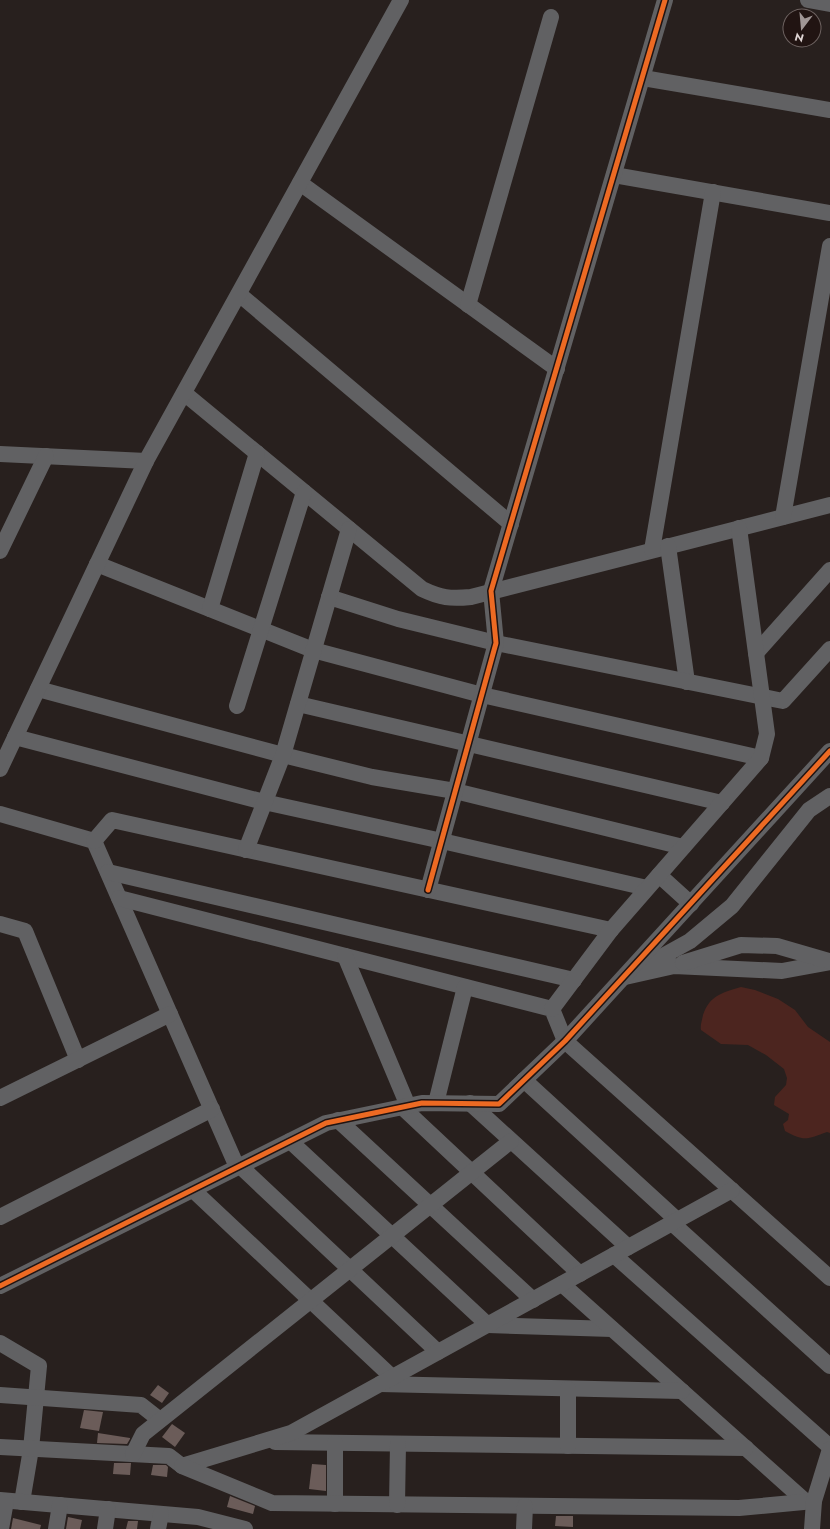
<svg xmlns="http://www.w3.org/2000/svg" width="830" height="1529" viewBox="0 0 830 1529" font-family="Jost,sans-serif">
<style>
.green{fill:#4c251f}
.building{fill:#6b5c59}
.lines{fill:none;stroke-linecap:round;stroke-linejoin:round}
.minor{stroke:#616163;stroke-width:16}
.cycleway-casing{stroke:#211412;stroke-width:8}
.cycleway{stroke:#ed6a23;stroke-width:5}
</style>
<rect width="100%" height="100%" fill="#28201e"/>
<path class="green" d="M741 987 755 990 778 999 795 1010 808 1027 830 1042V1133L827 1132C808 1139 804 1142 785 1131L783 1124 788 1120 789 1114 774 1105 775 1097 786 1085 787 1078 784 1069 766 1055 748 1045 721 1044 701 1030C700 1025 702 1021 703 1015 710 995 722 993 741 987Z"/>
<g class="building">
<polygon points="158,1385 169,1393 162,1403 150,1395"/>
<polygon points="84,1410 103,1412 99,1431 80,1428"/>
<polygon points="172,1424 185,1433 175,1447 162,1437"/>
<polygon points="98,1433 130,1438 130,1439 127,1444 97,1443"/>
<polygon points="114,1463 131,1463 130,1475 113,1474"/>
<polygon points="312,1464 326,1465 326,1491 309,1489"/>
<polygon points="153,1465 166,1465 168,1467 167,1477 151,1475"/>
<polygon points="230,1496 255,1506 253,1514 227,1507"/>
<polygon points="556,1516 573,1516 573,1527 555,1526"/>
<polygon points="68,1517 82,1520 80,1529 66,1529"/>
<polygon points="13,1518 41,1525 40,1529 11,1529"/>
<polygon points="128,1521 138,1521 137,1529 126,1529"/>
</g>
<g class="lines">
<g class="minor">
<polyline points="808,0 830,4"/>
<polyline points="643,78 830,110"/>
<polyline points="614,175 830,213"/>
<polyline points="300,183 557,369"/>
<polyline points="239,294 511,524"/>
<polyline points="468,305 551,17"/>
<path d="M184 393 422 589C441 598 450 599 471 597L830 505"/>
<polyline points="0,454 146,461"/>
<polyline points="783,517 830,246"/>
<polyline points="668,546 687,682"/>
<polyline points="652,550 713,192"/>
<polyline points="0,551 46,456"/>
<polyline points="97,564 313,650 482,695 761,758"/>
<polyline points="329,597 398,619 496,643 783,701 830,649"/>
<polyline points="210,609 257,453"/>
<polyline points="756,653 830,570"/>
<polyline points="38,689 283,755 372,777 455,791 683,847"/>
<polyline points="298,704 722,803"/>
<polyline points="237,706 304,492"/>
<polyline points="15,737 264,802 442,841 647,888"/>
<polyline points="0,769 146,461 401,0"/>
<polyline points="830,796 809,810 732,906 690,941 625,977 674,966 782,971 830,962"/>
<polyline points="0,814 94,841 237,1167"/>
<polyline points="94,841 112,820 611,930"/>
<polyline points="246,850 283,755 349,529"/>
<polyline points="108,872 574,980"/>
<polyline points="659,875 691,904"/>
<polyline points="428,890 496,643 491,591 665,0"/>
<polyline points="119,898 552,1009 565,1041 830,1278"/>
<polyline points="0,924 25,931 78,1060"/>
<polyline points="345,956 408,1106"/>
<polyline points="683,963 741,945 777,946 829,961"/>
<polyline points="552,1009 611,930 761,758 767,734 739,528"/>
<polyline points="524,1080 677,1220"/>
<polyline points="0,1098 170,1014"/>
<polyline points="436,1103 465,987"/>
<polyline points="470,1103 628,1247"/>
<polyline points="402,1107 580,1274"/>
<polyline points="338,1120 533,1300"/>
<polyline points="290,1141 488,1325 612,1329"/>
<polyline points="240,1166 438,1352"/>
<polyline points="193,1190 392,1377"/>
<polyline points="0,1217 212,1109"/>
<polyline points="672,1223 830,1366"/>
<polyline points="614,1255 830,1447"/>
<polyline points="562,1284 805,1501"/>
<polyline points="0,1286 326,1123 422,1103 499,1104 565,1041 830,751"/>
<polyline points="0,1343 39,1366 31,1449 22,1502"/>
<polyline points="380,1384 682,1391"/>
<polyline points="0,1395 141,1405 160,1420"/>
<polyline points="275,1442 746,1448"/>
<polyline points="335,1443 335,1504"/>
<polyline points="568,1446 568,1389"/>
<polyline points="0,1447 169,1456 182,1466 291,1433 732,1190"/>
<polyline points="133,1454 143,1434 511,1141"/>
<polyline points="182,1466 272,1503 739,1508 814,1501"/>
<polyline points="0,1500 198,1517 245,1529"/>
<polyline points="397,1505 398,1444"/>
<polyline points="1,1529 6,1501"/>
<polyline points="56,1529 60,1505"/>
<polyline points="105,1529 108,1509"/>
<polyline points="158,1529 161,1514"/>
<polyline points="524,1529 525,1506"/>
<polyline points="812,1529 814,1501 830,1449"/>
</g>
<defs>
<g id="cycleway">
<polyline points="428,890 496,643 491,591 665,0"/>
<polyline points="0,1286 326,1123 422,1103 499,1104 565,1041 830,751"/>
</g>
</defs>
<use href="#cycleway" class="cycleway-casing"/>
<use href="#cycleway" class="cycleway"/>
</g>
<g transform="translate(802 28) rotate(196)"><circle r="19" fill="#211412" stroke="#6d6260"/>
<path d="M0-3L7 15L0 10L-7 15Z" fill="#a09695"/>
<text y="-6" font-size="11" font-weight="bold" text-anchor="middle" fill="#e0d6d5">N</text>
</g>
</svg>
